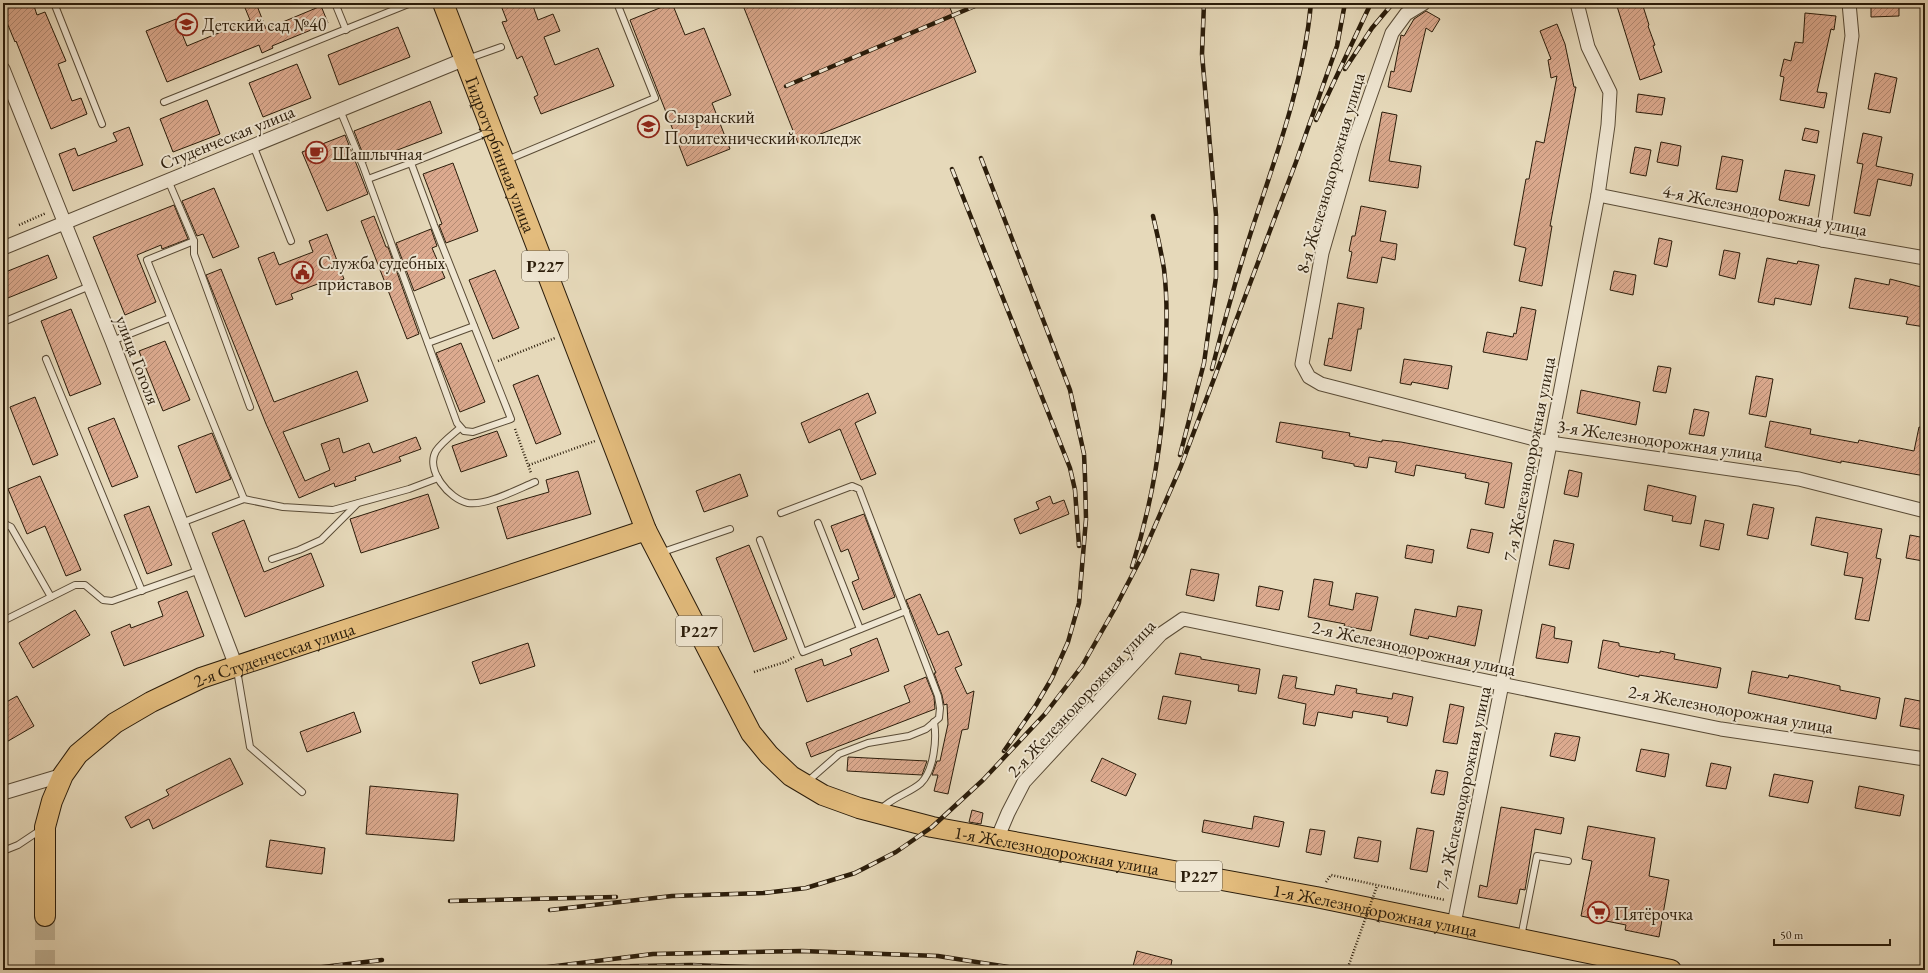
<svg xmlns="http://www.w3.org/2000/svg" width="1928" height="973" viewBox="0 0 1928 973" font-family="'EB Garamond',serif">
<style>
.building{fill:url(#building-hatch);stroke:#2a1c0a}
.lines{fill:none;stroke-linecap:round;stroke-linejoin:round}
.primary-tunnel{stroke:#c0b397;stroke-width:20;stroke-dasharray:20 10;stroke-linecap:butt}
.service-casing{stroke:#594b36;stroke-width:8}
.minor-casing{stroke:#594b36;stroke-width:15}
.primary-casing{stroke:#2a1c0a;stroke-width:22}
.path{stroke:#2a1c0a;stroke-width:2.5;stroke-dasharray:1 2;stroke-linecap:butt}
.service{stroke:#efe6d2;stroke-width:6}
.minor{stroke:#efe6d2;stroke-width:13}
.primary{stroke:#e3bc7d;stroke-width:20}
.rail-casing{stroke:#2a1c0a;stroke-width:4.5}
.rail{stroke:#efe6d2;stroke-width:3;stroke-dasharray:9;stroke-linecap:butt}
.path-bridge{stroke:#2a1c0a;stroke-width:2.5;stroke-dasharray:1 2;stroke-linecap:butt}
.labels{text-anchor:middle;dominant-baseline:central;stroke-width:4;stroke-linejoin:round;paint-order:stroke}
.shield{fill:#efe6d2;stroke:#655946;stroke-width:1}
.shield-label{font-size:17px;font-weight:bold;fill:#2a1c0a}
.poi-label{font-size:18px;fill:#2a1c0a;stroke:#efe6d2;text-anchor:start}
.street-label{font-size:18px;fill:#2a1c0a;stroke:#efe6d2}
</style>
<defs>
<pattern id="building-hatch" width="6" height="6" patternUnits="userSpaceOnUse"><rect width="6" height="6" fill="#dcaa8f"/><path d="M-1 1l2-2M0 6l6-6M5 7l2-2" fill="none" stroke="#b38a73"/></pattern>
</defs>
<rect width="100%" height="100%" fill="#e6d9ba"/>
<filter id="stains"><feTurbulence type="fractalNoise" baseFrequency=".005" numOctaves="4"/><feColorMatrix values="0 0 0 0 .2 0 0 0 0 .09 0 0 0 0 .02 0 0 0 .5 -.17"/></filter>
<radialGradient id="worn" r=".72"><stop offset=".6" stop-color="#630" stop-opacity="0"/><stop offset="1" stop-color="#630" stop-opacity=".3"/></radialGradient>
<g class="building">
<polygon points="3,3 33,3 37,15 45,12 66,61 58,64 72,101 81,98 87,114 51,129 16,41 15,42 3,13"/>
<polygon points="243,3 256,3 266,29 321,6 328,23 272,46 273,48 262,53 259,45 167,82 146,31 176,19 187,46 250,20"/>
<polygon points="500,3 532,3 538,20 553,14 560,31 544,37 555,65 598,48 614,86 541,114 534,97 538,95 522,56 517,59 502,22 507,21"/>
<polygon points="672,3 685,35 704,28 731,95 712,103 730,149 687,166 630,20"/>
<polygon points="742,3 948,3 976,72 798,143"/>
<polygon points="1616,3 1642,3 1649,25 1648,26 1655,45 1653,46 1662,72 1640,80"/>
<polygon points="1871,3 1899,3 1899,16 1871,17"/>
<polygon points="1426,11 1440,19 1432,32 1426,28 1411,92 1388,87 1391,71 1394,72 1401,35 1404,36 1414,19"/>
<polygon points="1805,13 1836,16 1834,30 1831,29 1817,92 1827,93 1824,108 1780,100 1784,77 1780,76 1784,59 1791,61 1795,42 1803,43"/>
<polygon points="1557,24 1565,44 1574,87 1576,87 1550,226 1552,226 1542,286 1519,281 1526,248 1514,245 1526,179 1529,179 1536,141 1544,143 1557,76 1551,78 1548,60 1551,59 1540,31"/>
<polygon points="398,27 410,57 339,85 328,55"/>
<polygon points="297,64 311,98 263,117 249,83"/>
<polygon points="1875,73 1897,78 1890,113 1868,109"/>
<polygon points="1638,94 1665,98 1662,115 1636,112"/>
<polygon points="207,100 220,134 173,152 160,119"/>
<polygon points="430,101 442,133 366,162 354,131"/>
<polygon points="1382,112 1397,115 1389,161 1421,166 1418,188 1369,181"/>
<polygon points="129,127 143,165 73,191 59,154 75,148 78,156 117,141 113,133"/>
<polygon points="1805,128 1819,131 1817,143 1802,140"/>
<polygon points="1863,133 1882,137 1876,166 1913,174 1911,186 1878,179 1870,216 1854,213 1863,164 1857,163"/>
<polygon points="345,135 368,194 327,211 302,152"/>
<polygon points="1661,142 1681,146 1678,166 1657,162"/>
<polygon points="1635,147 1651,150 1646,176 1630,173"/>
<polygon points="1722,156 1743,160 1737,192 1716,189"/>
<polygon points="453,163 478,231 446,243 439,225 442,224 423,174"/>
<polygon points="1785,170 1815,175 1809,206 1779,200"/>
<polygon points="214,188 239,247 213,258 203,234 197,236 182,201"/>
<polygon points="174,205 188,239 162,249 161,245 137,255 156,302 125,315 93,237"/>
<polygon points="1361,206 1386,211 1380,241 1397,244 1395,260 1382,257 1377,283 1347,278 1352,252 1349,251 1352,236 1355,236"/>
<polygon points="374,216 386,247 388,247 419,334 407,339 361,221"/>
<polygon points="431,229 437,246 432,248 445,278 414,291 396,243"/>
<polygon points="327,234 344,279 324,286 323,282 291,294 293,299 276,305 258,258 274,252 279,265 313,252 309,241"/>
<polygon points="1659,238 1672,241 1667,267 1654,264"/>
<polygon points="1724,250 1740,253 1735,279 1719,275"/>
<polygon points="48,255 57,278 3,300 3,273"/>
<polygon points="1767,258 1797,264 1798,261 1819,265 1811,305 1775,298 1774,305 1758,302"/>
<polygon points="221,269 274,402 357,371 368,401 283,432 305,481 330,470 321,444 339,438 343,453 369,443 373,453 416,437 421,449 399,457 401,461 355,477 356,480 335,487 334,483 299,498 266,424 206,275"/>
<polygon points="495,270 519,328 493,339 469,280"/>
<polygon points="1614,271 1636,275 1633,295 1610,290"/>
<polygon points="1855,278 1889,285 1890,279 1925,288 1925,327 1906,324 1908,317 1849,308"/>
<polygon points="1338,303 1364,308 1361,329 1358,329 1351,371 1324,365 1329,338 1332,339"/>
<polygon points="1521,307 1536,310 1527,360 1483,352 1487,332 1513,337 1514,333 1516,334"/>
<polygon points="71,309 101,384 70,396 41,321"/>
<polygon points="165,341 190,400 163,411 139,351"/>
<polygon points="461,343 485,402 460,412 436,353"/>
<polygon points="1404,359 1452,366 1448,389 1412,382 1411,385 1400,383"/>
<polygon points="1658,366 1671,368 1666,393 1653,391"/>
<polygon points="538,375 561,434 536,444 513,385"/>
<polygon points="1756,376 1773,379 1766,417 1749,414"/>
<polygon points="1581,390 1640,402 1636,425 1577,413"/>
<polygon points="868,393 876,413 855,423 876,474 861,480 840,429 809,443 801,423"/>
<polygon points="35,397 58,455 33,465 10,407"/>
<polygon points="1694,409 1709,412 1704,436 1689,434"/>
<polygon points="114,418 138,477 112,487 88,428"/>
<polygon points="1770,421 1811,429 1810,434 1858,443 1859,440 1914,451 1919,427 1925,428 1925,476 1841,461 1841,463 1765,447"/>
<polygon points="1280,422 1350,433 1349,436 1382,442 1382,440 1401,442 1512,463 1504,508 1485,504 1489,483 1465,478 1466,474 1416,465 1414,476 1395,472 1397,462 1369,457 1367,468 1354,466 1354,464 1322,458 1323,451 1276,442"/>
<polygon points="497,431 507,456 461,472 452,446"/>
<polygon points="212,433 231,479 196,493 178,446"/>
<polygon points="1569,470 1582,473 1578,497 1564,494"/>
<polygon points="578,471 591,514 507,539 497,507 549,492 546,480"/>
<polygon points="740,474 748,496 704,512 696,491"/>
<polygon points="40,476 81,570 66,576 45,526 27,534 8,489"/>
<polygon points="1648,485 1696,496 1691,524 1672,521 1673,516 1644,510"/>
<polygon points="428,494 439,528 361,553 350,519"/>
<polygon points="1050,496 1053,504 1064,500 1069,514 1020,534 1014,519 1039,509 1036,502"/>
<polygon points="1753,504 1774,508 1768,539 1747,535"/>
<polygon points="149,506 172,565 147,574 124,515"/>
<polygon points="864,514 895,597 863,610 852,582 859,579 848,549 841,552 831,526"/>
<polygon points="1816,517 1882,529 1876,558 1881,559 1869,621 1855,619 1863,578 1844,575 1848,553 1811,545"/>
<polygon points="244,520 264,572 311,553 324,586 245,617 212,533"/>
<polygon points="1705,520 1724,524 1719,550 1700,546"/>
<polygon points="1471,529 1493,533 1489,553 1467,548"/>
<polygon points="1910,535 1925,538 1923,561 1906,558"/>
<polygon points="1554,540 1574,544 1569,569 1549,565"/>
<polygon points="749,545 787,639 754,652 716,558"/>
<polygon points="1407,545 1434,550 1432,563 1405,558"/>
<polygon points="1191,569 1219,574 1214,601 1186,595"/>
<polygon points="1314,579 1333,582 1329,605 1353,610 1356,593 1378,597 1371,631 1344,626 1345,624 1308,617"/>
<polygon points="1259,586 1283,591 1279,610 1256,606"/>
<polygon points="187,591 204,636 124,666 111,632 130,624 131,628 163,616 158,602"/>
<polygon points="920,594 938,635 948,631 962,665 955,668 967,694 974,691 968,729 962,730 948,794 934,791 938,775 932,775 937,761 940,761 948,724 947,704 944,705 942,695 934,673 936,673 906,600"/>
<polygon points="1458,606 1482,610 1475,646 1429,636 1428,639 1410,635 1415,609 1456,617"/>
<polygon points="75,610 90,635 33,668 19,643"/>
<polygon points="1542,624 1555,627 1554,638 1572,641 1568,663 1536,658"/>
<polygon points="877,638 889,671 807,702 795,669 822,659 824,666 852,655 850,649"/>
<polygon points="1603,640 1619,643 1619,646 1660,653 1660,651 1675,654 1674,659 1721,668 1717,688 1639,675 1639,677 1598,668"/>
<polygon points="528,643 535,666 480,684 472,662"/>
<polygon points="1180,653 1201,657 1201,659 1260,669 1256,694 1238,691 1239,685 1175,674"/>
<polygon points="1752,671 1788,678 1789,675 1804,678 1840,686 1840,690 1880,698 1876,719 1748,693"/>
<polygon points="1283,675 1297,677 1295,688 1334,695 1336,685 1357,689 1356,693 1392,699 1393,693 1413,697 1407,726 1387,722 1388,717 1353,711 1352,718 1318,712 1315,726 1303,724 1306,704 1278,698"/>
<polygon points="926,677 934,697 935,709 811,757 806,743 910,702 904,686"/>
<polygon points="17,696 34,726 3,744 3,704"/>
<polygon points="1163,696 1191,701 1186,724 1158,719"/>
<polygon points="1905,698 1925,702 1925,730 1900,726"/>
<polygon points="1450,704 1464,707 1457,744 1443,742"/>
<polygon points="354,712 361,732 307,752 300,732"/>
<polygon points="1555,733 1580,737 1575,761 1550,756"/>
<polygon points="1641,749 1669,754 1665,777 1636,771"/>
<polygon points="848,757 927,761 922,775 847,771"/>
<polygon points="230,758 243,784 153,829 149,819 131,828 125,817 169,795 166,790"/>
<polygon points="1102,758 1136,774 1126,796 1091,781"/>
<polygon points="1711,763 1731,767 1726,789 1706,786"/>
<polygon points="1436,770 1448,772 1444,795 1431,793"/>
<polygon points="1774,774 1813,781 1808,803 1769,796"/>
<polygon points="370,786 458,794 454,841 366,834"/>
<polygon points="1859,786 1904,795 1900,816 1855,808"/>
<polygon points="1501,807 1564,818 1561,834 1535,829 1525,890 1520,889 1517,904 1478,897 1480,885 1487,887"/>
<polygon points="972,810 983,813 981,824 969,822"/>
<polygon points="1254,816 1284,822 1279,847 1202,832 1204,820 1252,829"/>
<polygon points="1588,826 1655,838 1649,876 1669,880 1659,937 1625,930 1626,925 1581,916 1592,861 1582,859"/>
<polygon points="1417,828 1434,831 1427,872 1410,869"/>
<polygon points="1310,829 1325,831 1321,855 1306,852"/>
<polygon points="1358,837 1381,841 1378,862 1354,858"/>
<polygon points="270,840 325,848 322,874 266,867"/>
<polygon points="1137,951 1172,960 1170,970 1132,970"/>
</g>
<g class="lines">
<polyline class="primary-tunnel" points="45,970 45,916"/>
<defs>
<g id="service">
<polyline points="54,3 102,124"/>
<polyline points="335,3 346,30"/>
<polyline points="467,59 501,47"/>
<polyline points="164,102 411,3"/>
<polyline points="340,110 363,166 457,423 464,431 473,432 511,419 434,225 411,163 489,132"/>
<polyline points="253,145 291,241"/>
<polyline points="507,160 655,98 617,3"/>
<polyline points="368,179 411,163"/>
<polyline points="168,180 194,241 147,260 244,499"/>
<polyline points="194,241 194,254 250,407"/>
<polyline points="3,322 90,286"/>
<polyline points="112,341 170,318"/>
<polyline points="428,343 474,326"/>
<polyline points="46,359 142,591"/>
<path d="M460 428C452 435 442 442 436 451 425 470 449 499 468 503 486 506 518 489 535 482"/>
<polyline points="781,513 852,486 859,489 938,696 940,708 939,718 926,729 909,736 868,743 839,754 807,782"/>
<polyline points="3,523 11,527 51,597"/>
<polyline points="181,523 244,499 283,507 333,510 409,489 438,478"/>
<polyline points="818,523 860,629"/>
<polyline points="760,540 803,652 906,611"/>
<polyline points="660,553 730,529"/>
<polyline points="272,559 299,550 321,540 357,504"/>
<polyline points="3,621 75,585 85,585 103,600 112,601 200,570"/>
<polyline points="237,670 250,747 302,792"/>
<path d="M880 810C892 797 910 793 921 783 934 770 937 739 934 722"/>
<polyline points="3,851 18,845 42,829"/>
<polyline points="1521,937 1537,856 1568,861"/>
</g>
<g id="minor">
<polyline points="1424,3 1406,14 1392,33 1354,142 1322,253 1302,364 1309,377 1321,384 1550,443 1799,479 1925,511"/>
<polyline points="3,69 112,341 236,666"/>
<polyline points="1598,195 1822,240 1925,258"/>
<polyline points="1822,240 1852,36 1849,3"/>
<polyline points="3,248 465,59"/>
<polyline points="3,793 63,775"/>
<polyline points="997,839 1008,813 1024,782 1161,634 1183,619 1721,729 1925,759"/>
<polyline points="1454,924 1559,399 1598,195 1608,125 1610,92 1588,47 1577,3"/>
</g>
<g id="primary">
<path id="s1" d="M443 3 646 530 751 733 769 755 791 776 823 795 859 808 932 827 1316 897 1671 970"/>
<path id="s2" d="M45 916V827L52 801 63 775 78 754 115 723 151 702 201 678 646 530"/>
</g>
</defs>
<use href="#service" class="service-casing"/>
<use href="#minor" class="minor-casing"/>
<use href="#primary" class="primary-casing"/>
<g class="path">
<polyline points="19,225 46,213"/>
<polyline points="498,361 555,338"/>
<polyline points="515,429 531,473"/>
<polyline points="529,465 595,441"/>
<polyline points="754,672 785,662 794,657"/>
<polyline points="1326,882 1331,875 1445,900"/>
</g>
<use href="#service" class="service"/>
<use href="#minor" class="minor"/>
<use href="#primary" class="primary"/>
<defs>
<g id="rail">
<polyline points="1345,69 1372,28 1393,3"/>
<polyline points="786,86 982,3"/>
<polyline points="1316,120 1371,3"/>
<polyline points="981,158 1070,390 1084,454 1085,477 1086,519 1079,603 1068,642 1052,678 1036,705 1004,751"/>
<polyline points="952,169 1070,468 1075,490 1079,546"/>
<path d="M1212 369C1224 322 1237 275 1252 229 1276 156 1304 81 1311 3"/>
<polyline points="1180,455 1204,363 1216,277 1216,215 1202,54 1204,3"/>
<path d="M1132 567C1155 495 1166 418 1166 342 1167 318 1167 294 1164 269 1161 251 1157 233 1153 216"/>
<polyline points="450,901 616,897"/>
<polyline points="550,910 672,896 764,893 806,888 855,873 896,852 932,827 983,780 1045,714 1082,666 1114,610 1141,558 1181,466 1296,162 1337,46 1345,3"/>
<polyline points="585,967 691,965 818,970"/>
<polyline points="532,969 653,954 802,951 938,956 1027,970"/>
<polyline points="298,970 382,960"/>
<polyline points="497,970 537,969"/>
</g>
</defs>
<use href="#rail" class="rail-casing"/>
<use href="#rail" class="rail"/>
<polyline class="path-bridge" points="1347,970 1377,886"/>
</g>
<defs>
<symbol id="school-ring" viewBox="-11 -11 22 22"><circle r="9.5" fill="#efe6d2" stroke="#8f2418" stroke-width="1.5"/><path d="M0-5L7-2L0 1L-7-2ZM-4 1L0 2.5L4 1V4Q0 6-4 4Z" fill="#8f2418"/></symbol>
<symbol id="university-ring" viewBox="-11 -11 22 22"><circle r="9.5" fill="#efe6d2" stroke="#8f2418" stroke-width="1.5"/><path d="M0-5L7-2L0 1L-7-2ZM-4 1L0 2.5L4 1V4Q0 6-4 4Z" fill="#8f2418"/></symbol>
<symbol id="cafe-ring" viewBox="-11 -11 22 22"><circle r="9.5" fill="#efe6d2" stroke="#8f2418" stroke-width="1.5"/><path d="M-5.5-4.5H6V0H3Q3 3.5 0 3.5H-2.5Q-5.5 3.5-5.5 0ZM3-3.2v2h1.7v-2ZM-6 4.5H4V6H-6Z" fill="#8f2418"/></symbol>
<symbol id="civic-ring" viewBox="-11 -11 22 22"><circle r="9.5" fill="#efe6d2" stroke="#8f2418" stroke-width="1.5"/><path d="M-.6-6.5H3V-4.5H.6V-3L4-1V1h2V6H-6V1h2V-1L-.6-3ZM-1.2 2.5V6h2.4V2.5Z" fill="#8f2418"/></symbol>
<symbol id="supermarket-ring" viewBox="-11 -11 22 22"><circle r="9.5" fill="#efe6d2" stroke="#8f2418" stroke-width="1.5"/><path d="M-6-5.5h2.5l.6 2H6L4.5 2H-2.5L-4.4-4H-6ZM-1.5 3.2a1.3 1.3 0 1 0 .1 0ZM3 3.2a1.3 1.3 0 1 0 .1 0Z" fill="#8f2418"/></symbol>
</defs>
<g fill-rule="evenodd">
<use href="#school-ring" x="174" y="12" width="25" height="25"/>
<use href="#university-ring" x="636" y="114" width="25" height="25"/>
<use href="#cafe-ring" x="304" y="140" width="25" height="25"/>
<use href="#civic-ring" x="290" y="260" width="25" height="25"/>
<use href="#supermarket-ring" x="1586" y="900" width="25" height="25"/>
</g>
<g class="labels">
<g class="shield">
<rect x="522" y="251" width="46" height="30" rx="3"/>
<rect x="676" y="616" width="46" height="30" rx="3"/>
<rect x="1176" y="861" width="46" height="30" rx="3"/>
</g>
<g class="shield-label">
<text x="545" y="266">Р227</text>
<text x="699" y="631">Р227</text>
<text x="1199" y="876">Р227</text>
</g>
<g class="poi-label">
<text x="202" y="24">Детский сад №40</text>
<text x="664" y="116">Сызранский<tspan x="664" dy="21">Политехнический колледж</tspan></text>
<text x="332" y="153">Шашлычная</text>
<text x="318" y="262">Служба судебных<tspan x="318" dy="21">приставов</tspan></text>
<text x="1614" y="913">Пятёрочка</text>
</g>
<g class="street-label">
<text transform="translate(227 137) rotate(-22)">Студенческая улица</text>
<text stroke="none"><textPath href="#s1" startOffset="162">Гидротурбинная улица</textPath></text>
<text transform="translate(1330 173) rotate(-74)">8-я Железнодорожная улица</text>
<text transform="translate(1765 210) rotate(11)">4-я Железнодорожная улица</text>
<text transform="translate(138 360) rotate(69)">улица Гоголя</text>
<text transform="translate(1660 440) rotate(8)">3-я Железнодорожная улица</text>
<text transform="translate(1529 459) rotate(-79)">7-я Железнодорожная улица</text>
<text transform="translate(1414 648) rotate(12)">2-я Железнодорожная улица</text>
<text stroke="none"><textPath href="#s2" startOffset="392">2-я Студенческая улица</textPath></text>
<text transform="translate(1081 698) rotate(-47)">2-я Железнодорожная улица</text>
<text transform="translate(1731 709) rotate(10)">2-я Железнодорожная улица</text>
<text transform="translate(1463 788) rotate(-78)">7-я Железнодорожная улица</text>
<text stroke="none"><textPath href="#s1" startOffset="1130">1-я Железнодорожная улица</textPath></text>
<text stroke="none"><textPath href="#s1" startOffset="1454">1-я Железнодорожная улица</textPath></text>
</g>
</g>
<rect width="1928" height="973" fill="none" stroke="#e6d9ba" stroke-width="16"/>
<rect x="4" y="4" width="1920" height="965" fill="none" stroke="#2a1c0a" stroke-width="2"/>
<rect x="8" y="8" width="1912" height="957" fill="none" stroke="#2a1c0a"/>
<path d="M1774 939v6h116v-6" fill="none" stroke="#2a1c0a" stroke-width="2"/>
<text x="1780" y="939" font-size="12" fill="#2a1c0a" stroke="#efe6d2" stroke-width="3" paint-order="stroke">50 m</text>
<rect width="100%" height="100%" filter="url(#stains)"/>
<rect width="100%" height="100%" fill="url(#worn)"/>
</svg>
